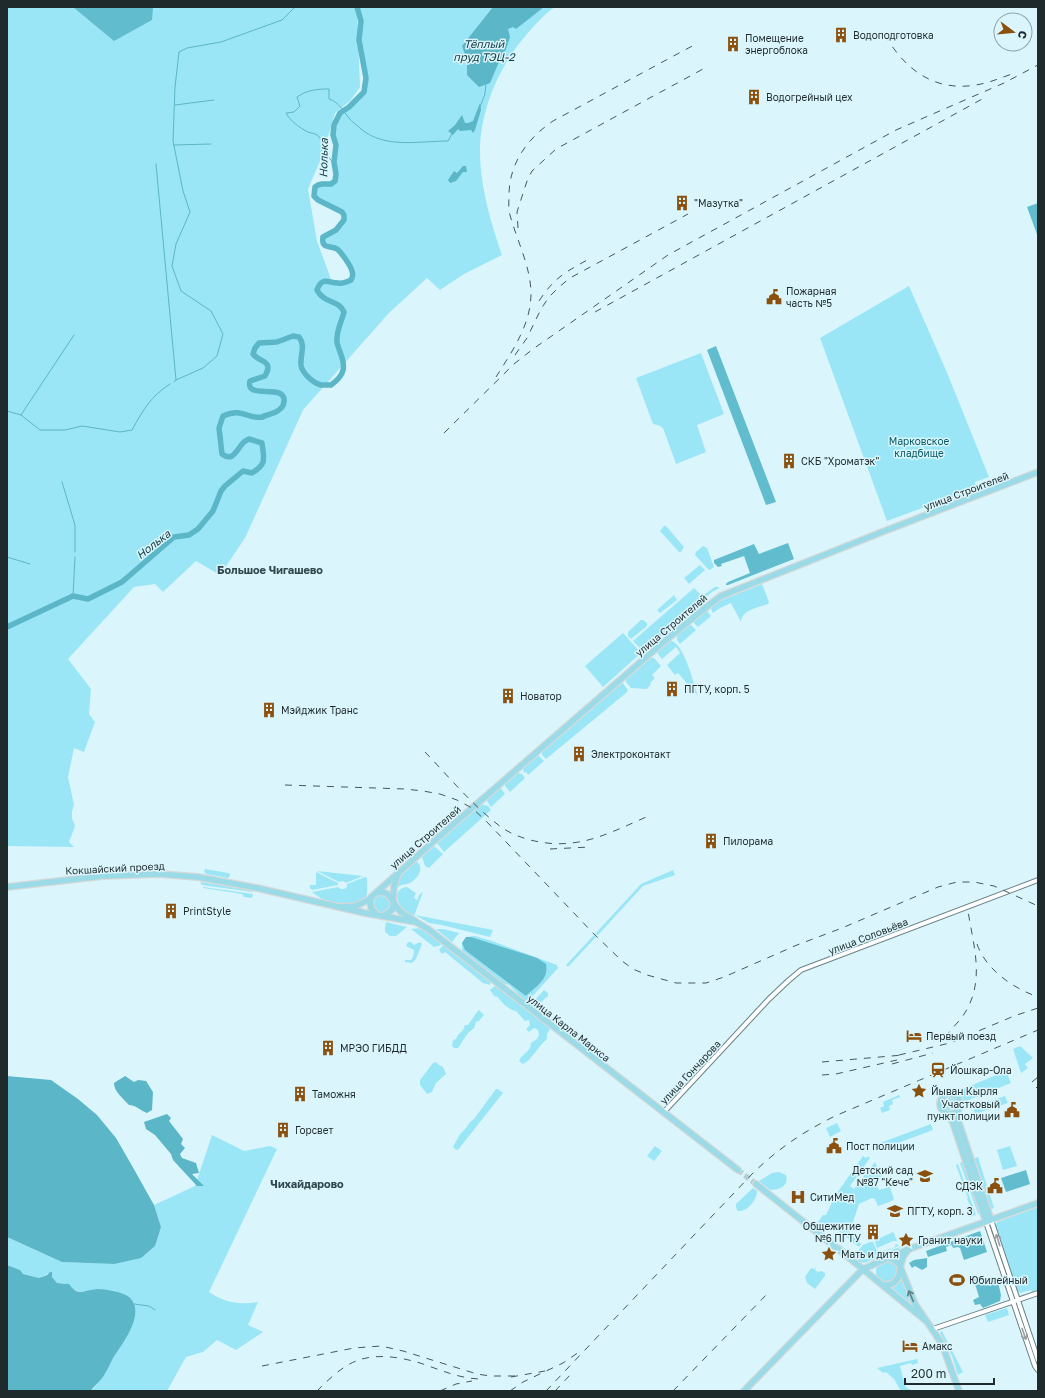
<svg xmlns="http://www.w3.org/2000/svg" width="1045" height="1398" viewBox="0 0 1045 1398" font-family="'Golos Text',sans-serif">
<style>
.green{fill:#9ae6f6;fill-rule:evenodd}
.forest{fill:#61bccd}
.water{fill:#5bb6c7}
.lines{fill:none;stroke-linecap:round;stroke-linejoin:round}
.stream{stroke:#5bb6c7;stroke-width:1}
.river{stroke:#5bb6c7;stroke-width:5.5}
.major-tunnel{stroke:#b5cdd2;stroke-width:5.5;stroke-dasharray:5.5 3;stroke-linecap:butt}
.minor-casing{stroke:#688186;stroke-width:6}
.major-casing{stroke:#d7d9d9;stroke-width:8}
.minor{stroke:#fff;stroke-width:4}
.major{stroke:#9adbe7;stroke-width:5.5}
.rail{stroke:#48575a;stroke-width:1;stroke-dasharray:7 7;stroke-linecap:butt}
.oneway{stroke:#9a9fa0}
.oneway2{stroke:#5c828a}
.labels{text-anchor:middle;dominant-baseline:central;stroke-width:3;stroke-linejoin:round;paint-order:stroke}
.poi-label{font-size:10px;fill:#1f2a2c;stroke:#daf6fc;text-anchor:start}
.park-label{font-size:10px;fill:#065965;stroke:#daf6fc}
.street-label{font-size:10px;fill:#1f2a2c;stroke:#daf6fc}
.water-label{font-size:11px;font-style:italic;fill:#164048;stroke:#daf6fc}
.neighbourhood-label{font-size:11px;font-weight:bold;fill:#31494e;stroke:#daf6fc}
</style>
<rect width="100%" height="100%" fill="#daf6fc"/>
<g class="green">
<path d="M7 7H555C544 14 536 24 527 34 500 64 480 110 480 151 480 186 491 223 502 255L464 274 440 290 427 278 389 313 303 410 245 538 220 575 196 561 163 592 155 584 134 587 68 659 91 689 89 714 95 722 84 752 74 748 68 777 74 805 72 811V818L75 826 69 842 74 847 7 846ZM357 9 361 21 359 40 366 78 364 92 349 107 340 113 334 125 333 135 336 145 335 164 336 174 335 181 331 184H322L318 185 315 187 314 196 318 200 342 212 344 215V220L336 230 323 237C321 250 331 245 337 249 341 252 351 266 352 270 353 274 353 277 351 280 344 283 339 284 332 282L317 241 308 189 323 154 335 113 351 100 360 87Z"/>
<polygon points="909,286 948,375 989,477 975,482 976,488 887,521 820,338"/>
<polygon points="701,353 724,414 697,425 706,452 676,464 663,428 658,425 653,424 636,378"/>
<polygon points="664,526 666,526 684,547 681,552 679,552 660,531"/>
<polygon points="703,546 707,548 714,567 710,570 708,569 695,555 696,552"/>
<polygon points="700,565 705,570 689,584 684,578"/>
<path d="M762 584 769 602 768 604C757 608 742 610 741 622L731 603 720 608 713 613 711 609 713 605 719 601Z"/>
<polygon points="715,587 719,587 719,588 712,592 643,651 633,641 694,588 702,596"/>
<polygon points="674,595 677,600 660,613 657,610"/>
<polygon points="705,610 707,611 711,616 710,617 698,627 694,623 694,620"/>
<polygon points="641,620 643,620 647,623 647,626 631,639 628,636 628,632"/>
<polygon points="690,624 696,630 680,644 677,640 677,635"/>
<polygon points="623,633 641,653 603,687 585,666"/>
<path d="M670 640C685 644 693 683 698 696L678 673 675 675 667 665 680 653 676 647 662 659 658 654 657 652Z"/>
<polygon points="651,658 654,658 661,666 652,675 655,678 650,683 651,684 647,689 631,688 626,682 626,679"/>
<polygon points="622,682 628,690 626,693 546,759 542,755 542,752"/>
<polygon points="538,755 544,761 528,775 526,772 524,773 523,768"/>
<polygon points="517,773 522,774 525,778 510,792 505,786 506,782"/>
<polygon points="500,787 505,794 491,807 487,801 487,798"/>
<polygon points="481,804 488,806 491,810 444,852 437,843"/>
<polygon points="434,846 443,854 429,868 425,866 422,857"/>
<path d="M416 861C426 868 417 879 410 883 405 885 401 884 397 888L399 878Z"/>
<polygon points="205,869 228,873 230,874 230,876 228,878 206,874 204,872"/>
<polygon points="673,870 675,875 643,886 598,935 595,934 641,884"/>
<polygon points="317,871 363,876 346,883 343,881 339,882"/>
<polygon points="316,872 338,883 338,885 312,890 310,888 310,885 316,885"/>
<path d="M365 877 367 878C367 884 368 893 366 897 359 909 331 904 322 899 318 897 315 894 312 892L338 887 341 889H344L347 887V884Z"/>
<polygon points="200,882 252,890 253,892 202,885"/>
<polygon points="203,887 253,894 252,898 244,897 242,894 203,888"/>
<path d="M407 887 416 893 414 898 417 900 419 895 423 892 414 916C410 914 406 912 403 909 395 901 394 888 407 887Z"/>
<circle cx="382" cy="904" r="9"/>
<polygon points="415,915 493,930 490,937 442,925 429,923"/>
<polygon points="386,922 407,927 396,936 390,936 385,932 385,928"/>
<polygon points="421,928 426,930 441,941 441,945 434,947 411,929"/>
<polygon points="436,929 443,929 459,933 452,942"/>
<polygon points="594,935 596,937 568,967 566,965"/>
<polygon points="475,936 492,941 557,965 558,968 529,1000 525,1001 509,985 503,983 462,951 462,943 466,937"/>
<polygon points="408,942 411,942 414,945 420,942 422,944 416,959 412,963 405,962 405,960 411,960 413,957 414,950 406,946"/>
<path d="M443 945 455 952 474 968 476 972C482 973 485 979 490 980L491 982 490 985 483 983 445 952 442 954 439 950Z"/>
<path d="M495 986 503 991 504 993 552 1029H550L547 1034V1039C539 1045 531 1061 523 1064L519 1061C522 1053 531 1052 531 1043L537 1039 539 1035 538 1030 534 1028 529 1032 526 1029 530 1025 529 1020 525 1021 516 1011C509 1010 501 1002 498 997L494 996 490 990Z"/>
<polygon points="544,990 548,993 548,996 540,1003 548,1010 548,1013 533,1002"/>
<polygon points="479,1010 484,1015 479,1021 476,1022 474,1028 468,1033 458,1048 454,1048 452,1046 453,1040 456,1039 458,1035 463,1030 465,1025 468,1025 477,1012"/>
<polygon points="1020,1046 1033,1058 1025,1064 1028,1068 1021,1073 1013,1049"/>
<polygon points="436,1062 439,1065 443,1067 446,1074 436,1083 432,1092 427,1094 420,1085 420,1080 433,1063"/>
<polygon points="1006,1071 1011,1083 966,1101 962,1100 960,1090"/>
<polygon points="496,1089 498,1089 503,1093 461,1146 458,1150 455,1149 453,1147 460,1134 466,1128 470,1122 474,1119"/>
<polygon points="899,1095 900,1097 892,1100 893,1104 889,1106 890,1110 882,1113 880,1108 884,1106 883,1102"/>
<polygon points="1005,1096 1008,1103 975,1114 973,1107"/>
<circle cx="950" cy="1104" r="7"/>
<polygon points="837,1123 841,1131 830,1137 826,1128"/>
<polygon points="931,1124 933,1130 882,1149 880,1143"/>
<path d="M212 1135 244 1151 270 1146 277 1149 209 1292C226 1303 238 1305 258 1302L248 1325 263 1332 236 1350 217 1340 203 1352 186 1357 167 1391H91L99 1382 97 1289C82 1292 78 1294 65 1283H57L52 1277 51 1272 39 1278 23 1274 20 1270 7 1265V1237L62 1262 114 1264 161 1227 154 1205 195 1186Z"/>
<polygon points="655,1146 662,1151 654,1161 647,1156"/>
<polygon points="1010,1146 1017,1166 1003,1170 997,1150"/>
<polygon points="863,1156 866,1158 868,1156 870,1158 850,1186 854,1189 875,1162 882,1176 878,1178 875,1182 879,1190 890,1187 894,1199 892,1201 878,1206 875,1199 872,1198 859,1204 853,1222 847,1229 861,1244 859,1247 831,1225 827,1224 822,1229 817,1226 819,1223 818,1222 823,1215 826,1215 835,1196"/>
<polygon points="978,1157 994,1208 990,1209 973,1159"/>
<polygon points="964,1161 982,1213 978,1214 960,1163"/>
<polygon points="958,1164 976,1215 969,1217 969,1216 974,1213 967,1199 968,1198 956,1165"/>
<path d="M779 1172 786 1175C789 1186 780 1190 770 1190L759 1181 772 1173Z"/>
<path d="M753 1188 757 1191C757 1200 747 1212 738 1211L736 1208V1204Z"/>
<polygon points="1038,1207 1038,1291 1032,1293 1031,1290 1020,1293 1017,1291 995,1227 997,1222 1000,1221"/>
<polygon points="893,1232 894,1233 897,1241 893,1241 877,1248 875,1242 876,1240"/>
<polygon points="870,1242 873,1242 878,1253 895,1247 895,1245 897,1244 899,1246 869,1257 855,1255 863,1245"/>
<polygon points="839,1244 854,1256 866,1259 900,1247 900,1249 864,1263 860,1262 839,1246"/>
<circle cx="887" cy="1272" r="11"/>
<polygon points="816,1267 815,1270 818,1272 821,1271 825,1273 825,1276 815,1289 807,1283 805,1277 811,1268 814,1269"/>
<polygon points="901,1278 910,1303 891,1287 899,1283"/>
<polygon points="1007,1308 1009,1315 988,1322 985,1315"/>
<polygon points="942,1331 963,1372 958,1375 952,1356 940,1333 940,1332"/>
<polygon points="917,1359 918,1363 912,1365 911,1363 900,1366 905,1386 908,1389 910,1389 911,1391 901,1391 894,1379 886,1372 883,1373 877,1368"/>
</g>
<g class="forest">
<polygon points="73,7 153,7 152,20 114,41"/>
<polygon points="1038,203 1038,237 1027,207"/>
<polygon points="716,346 776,502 766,505 707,350"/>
<polygon points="788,543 794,559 728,585 726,585 726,584 728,582 750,573 744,556 721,564 722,566 718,567 714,563 714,560 754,544 759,554"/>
<path d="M466 937H471L537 958 546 964C549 980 536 986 526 996L465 950 462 943Z"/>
<polygon points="1026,1170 1030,1184 1006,1192 1001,1178"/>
<polygon points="980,1231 987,1252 964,1260 960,1248 958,1247 953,1248 952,1245 946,1247 947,1251 928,1257 926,1251"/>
<polygon points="927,1258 927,1267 922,1270 915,1266 912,1268 909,1263 914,1260"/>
<polygon points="976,1275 980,1277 983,1276 990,1286 992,1284 990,1280 997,1278 1001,1295 1000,1301 983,1308 980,1304 975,1305 973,1300 979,1297 976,1287 972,1281 972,1278"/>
</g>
<g class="water">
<polygon points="493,7 544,7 516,29 513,27 508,29 510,37 506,49 499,62 490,83 479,87 467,75 467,60 462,46"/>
<polygon points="480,103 481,110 475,130 473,133 471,130 460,131 458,129 453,135 448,131 455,125 462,115 465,123 468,123 473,121"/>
<polygon points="463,166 466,166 467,172 463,172 456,181 450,183 448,180 454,171 457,173"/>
<polygon points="7,1076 51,1080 78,1099 97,1115 116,1138 131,1164 154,1205 161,1227 155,1246 141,1258 114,1264 62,1262 7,1237"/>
<path d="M125 1076 134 1082 138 1080 146 1081 153 1092 152 1110 147 1113C141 1111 136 1105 129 1105 123 1098 114 1092 114 1083Z"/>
<polygon points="167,1114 171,1118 169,1121 183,1139 181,1144 185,1148 180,1154 182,1158 196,1163 199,1173 192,1174 204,1186 197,1186 173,1160 171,1154 155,1135 146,1129 144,1122"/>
<path d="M7 1265 20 1270 23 1274 39 1278 47 1275 50 1272H52V1277L57 1283 69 1284C78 1297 84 1290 97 1289 105 1289 123 1292 129 1297 147 1313 122 1344 113 1358 109 1366 105 1375 99 1382 96 1385 93 1387 91 1391H7Z"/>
</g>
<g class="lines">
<g class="stream">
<polyline points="175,105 214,100"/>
<polyline points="480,107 485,94 486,84"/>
<polyline points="174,145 211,144"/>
<polyline points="156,164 176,380 174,382"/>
<path d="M335 164C324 157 327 143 317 135 314 133 310 133 308 132 300 128 290 121 286 113L294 112 300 106 297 97C307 90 317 89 329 89V99C339 102 343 111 349 118 352 122 357 125 361 129 385 149 419 141 448 141L452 134"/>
<polyline points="176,380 203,368 217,356 223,334 211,311 181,291 172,266 176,244 190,212 183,191 173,141 175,87 179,52 187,48 221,42 282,20 295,7"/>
<polyline points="7,411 21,415 74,335"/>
<path d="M21 415 40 430H65L82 426 120 432 132 430C143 410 151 396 170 384"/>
<polyline points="62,482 75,525 75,552"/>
<polyline points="7,557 30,564"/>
<polyline points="73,596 75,557"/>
<polyline points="134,1304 149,1306 155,1310"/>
</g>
<g class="river">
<path d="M264 416C271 414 283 411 284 402 286 386 260 395 252 389 249 387 249 385 250 381L265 376C274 360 260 363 253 354L255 348 259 343 277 342 293 336 299 337C306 346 300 354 301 365 302 373 313 383 321 385 324 385 328 385 331 385 345 375 346 367 340 352 339 349 338 346 337 343 336 330 341 324 344 312 338 299 324 304 317 290 322 276 328 283 338 283 343 284 347 282 351 280 353 277 353 274 352 271 351 266 341 252 337 249 331 245 321 250 323 237L336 230 344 220V215L342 212 318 200 314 196 315 187 318 185 322 184H331L335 181 336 174 334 162 336 145 333 135 334 125 340 113 349 107 364 92 366 78 359 40 361 21 357 7"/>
<path d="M7 627 73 596 88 599 122 582 174 537 189 535 198 529 213 511 221 491 225 486 243 471 252 473C267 464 264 459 262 443L249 439C247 440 245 441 244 442 237 448 234 463 222 454L219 428 223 416C243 407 248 420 263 417"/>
</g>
<polyline class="major-tunnel" points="738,1170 756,1184"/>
<defs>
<g id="minor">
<polyline points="663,1113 769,999 788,981 801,970 1038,880"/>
<polyline points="991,1220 1038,1360"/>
<polyline points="986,1222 1035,1366 1038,1370"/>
<polyline points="933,1329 1038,1293"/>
</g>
<g id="major">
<polyline points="7,887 103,876 159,874 198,877 257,888 365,913 416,922 428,929 738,1170"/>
<path d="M376 893C391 889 391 902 399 910 404 915 410 917 415 921"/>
<polyline points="372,897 370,901 371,908 376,914"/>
<polyline points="393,901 394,886 398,874"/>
<polyline points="341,907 356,906 368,900 433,842 666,640 705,608 721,596 882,532 1038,472"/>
<polyline points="383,916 392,910 394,903"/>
<circle cx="950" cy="1104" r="10"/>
<polyline points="958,1110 958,1120 991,1220"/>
<polyline points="948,1114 953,1123 986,1222"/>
<polyline points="756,1184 853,1261 925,1320"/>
<polyline points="887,1258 892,1259 899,1264 915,1304 942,1344 959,1391"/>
<polyline points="900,1267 903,1257 908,1250"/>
<path d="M884 1285C893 1286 899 1280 900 1270"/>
<polyline points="744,1391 863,1269 909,1249 1038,1203"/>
</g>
</defs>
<use href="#minor" class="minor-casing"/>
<use href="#major" class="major-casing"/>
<use href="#minor" class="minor"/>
<use href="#major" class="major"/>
<g class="rail">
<path d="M885 35C905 70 935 92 976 85 989 83 1000 78 1012 74"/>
<polyline points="518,228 517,212 527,181 532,171 556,149 703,69"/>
<path d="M539 301C555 277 564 273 589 259"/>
<polyline points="595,312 984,98"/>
<polyline points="515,355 527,338 541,309 549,297 559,287 570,278 688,214"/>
<path d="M496 377C511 353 531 325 531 294 531 267 517 241 510 215 508 208 509 200 509 193 510 162 528 138 553 121L681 52 698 43"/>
<polyline points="444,433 514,364 533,349 668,255 896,130 1004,83 1038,65"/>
<path d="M425 752C449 777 473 806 501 827 519 840 549 846 571 843 597 841 627 825 651 815"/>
<polyline points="285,785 405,789 423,791 440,794 457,800 472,808 486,821 593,933 622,961 633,969 647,975 676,983 706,983 724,977 797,945 842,928 938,887 957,882 974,882 994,886 1038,906"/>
<polyline points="550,849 590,847"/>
<path d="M977 944C986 970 1013 988 1038 997"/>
<path d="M945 1037C952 1028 961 1020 966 1011 985 979 973 944 968 911"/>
<polyline points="899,1055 950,1043 1014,1016 1038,1008"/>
<polyline points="822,1062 903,1055"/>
<polyline points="892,1064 933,1053"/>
<polyline points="822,1075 836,1074 897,1060"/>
<polyline points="1032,1082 1038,1077"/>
<polyline points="1036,1088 1038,1086"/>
<polyline points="262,1366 354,1348 381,1346 403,1351 477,1374 490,1376 517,1376"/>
<polyline points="511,1377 545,1371"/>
<path d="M317 1391C328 1380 341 1367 356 1361 376 1353 400 1357 420 1363 441 1370 460 1379 482 1379"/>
<polyline points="440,1391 456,1384 472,1381"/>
<polyline points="510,1391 523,1382 563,1363 579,1352"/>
<path d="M546 1391 753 1173C779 1148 803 1132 835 1116L1038 1030"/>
<polyline points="555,1391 572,1373"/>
<polyline points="673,1391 769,1292"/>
</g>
</g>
<defs><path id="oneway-shaft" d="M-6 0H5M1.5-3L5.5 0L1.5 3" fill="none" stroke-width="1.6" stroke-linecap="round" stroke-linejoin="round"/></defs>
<g class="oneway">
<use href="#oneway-shaft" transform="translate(998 1240) rotate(-108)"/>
<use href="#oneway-shaft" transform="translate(1024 1334) rotate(71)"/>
</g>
<use class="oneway2" href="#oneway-shaft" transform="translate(911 1296) rotate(-113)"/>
<defs>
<symbol id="building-bare" viewBox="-9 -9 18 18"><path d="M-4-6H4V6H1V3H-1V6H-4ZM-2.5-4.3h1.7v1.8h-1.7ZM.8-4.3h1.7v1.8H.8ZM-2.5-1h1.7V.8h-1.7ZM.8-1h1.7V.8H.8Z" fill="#8b500d" stroke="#daf6fc" stroke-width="2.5" paint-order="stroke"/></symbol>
<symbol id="civic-bare" viewBox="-9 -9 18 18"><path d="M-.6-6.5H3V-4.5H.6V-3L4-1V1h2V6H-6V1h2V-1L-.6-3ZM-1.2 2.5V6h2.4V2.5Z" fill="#8b500d" stroke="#daf6fc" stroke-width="2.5" paint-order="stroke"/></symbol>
<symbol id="hotel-bare" viewBox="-9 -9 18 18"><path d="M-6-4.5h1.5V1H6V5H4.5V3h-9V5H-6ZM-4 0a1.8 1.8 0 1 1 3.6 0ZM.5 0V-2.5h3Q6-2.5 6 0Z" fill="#8b500d" stroke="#daf6fc" stroke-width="2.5" paint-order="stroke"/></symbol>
<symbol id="station-bare" viewBox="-9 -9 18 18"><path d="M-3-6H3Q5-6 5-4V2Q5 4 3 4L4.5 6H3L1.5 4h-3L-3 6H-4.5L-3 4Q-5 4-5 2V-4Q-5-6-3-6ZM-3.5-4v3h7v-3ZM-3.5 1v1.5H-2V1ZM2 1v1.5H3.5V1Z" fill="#8b500d" stroke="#daf6fc" stroke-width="2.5" paint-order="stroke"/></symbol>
<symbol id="sight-bare" viewBox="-9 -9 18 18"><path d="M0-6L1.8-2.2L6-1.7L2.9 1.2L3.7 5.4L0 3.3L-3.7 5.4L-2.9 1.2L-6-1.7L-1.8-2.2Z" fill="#8b500d" stroke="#daf6fc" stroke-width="2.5" paint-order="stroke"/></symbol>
<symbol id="school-bare" viewBox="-9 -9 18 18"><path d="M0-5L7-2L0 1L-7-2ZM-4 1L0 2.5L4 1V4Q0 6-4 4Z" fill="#8b500d" stroke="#daf6fc" stroke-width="2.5" paint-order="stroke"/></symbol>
<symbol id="hospital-bare" viewBox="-9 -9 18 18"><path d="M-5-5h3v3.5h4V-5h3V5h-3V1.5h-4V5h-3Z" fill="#8b500d" stroke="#daf6fc" stroke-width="2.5" paint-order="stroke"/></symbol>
<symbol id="university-bare" viewBox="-9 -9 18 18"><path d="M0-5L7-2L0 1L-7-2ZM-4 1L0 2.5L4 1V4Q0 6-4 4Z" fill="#8b500d" stroke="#daf6fc" stroke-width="2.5" paint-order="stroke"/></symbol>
<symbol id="stadium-bare" viewBox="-9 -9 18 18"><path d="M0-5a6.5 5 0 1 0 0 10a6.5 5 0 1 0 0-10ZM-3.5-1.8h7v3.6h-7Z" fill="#8b500d" stroke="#daf6fc" stroke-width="2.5" paint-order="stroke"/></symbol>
</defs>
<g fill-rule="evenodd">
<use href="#building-bare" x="830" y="24" width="22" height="22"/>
<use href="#building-bare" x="722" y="33" width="22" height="22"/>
<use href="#building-bare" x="743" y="86" width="22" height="22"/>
<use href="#building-bare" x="671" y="192" width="22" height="22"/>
<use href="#civic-bare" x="763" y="286" width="22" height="22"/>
<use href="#building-bare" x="778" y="450" width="22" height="22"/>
<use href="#building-bare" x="661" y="678" width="22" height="22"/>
<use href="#building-bare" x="497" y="685" width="22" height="22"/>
<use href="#building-bare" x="258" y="699" width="22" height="22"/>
<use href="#building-bare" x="568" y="743" width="22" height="22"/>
<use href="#building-bare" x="700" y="830" width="22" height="22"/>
<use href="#building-bare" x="160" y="900" width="22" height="22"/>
<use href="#hotel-bare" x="903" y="1025" width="22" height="22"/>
<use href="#building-bare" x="317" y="1037" width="22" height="22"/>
<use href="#station-bare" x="927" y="1059" width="22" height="22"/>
<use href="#sight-bare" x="908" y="1080" width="22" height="22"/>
<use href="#building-bare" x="289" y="1083" width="22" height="22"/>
<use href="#civic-bare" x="1001" y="1099" width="22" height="22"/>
<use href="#building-bare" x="272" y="1119" width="22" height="22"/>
<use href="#civic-bare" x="823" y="1135" width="22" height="22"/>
<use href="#school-bare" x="914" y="1165" width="22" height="22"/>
<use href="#civic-bare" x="984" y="1175" width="22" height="22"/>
<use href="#hospital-bare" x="787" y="1186" width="22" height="22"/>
<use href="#university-bare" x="884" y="1200" width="22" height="22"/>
<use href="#building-bare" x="862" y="1221" width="22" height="22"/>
<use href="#sight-bare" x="895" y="1229" width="22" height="22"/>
<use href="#sight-bare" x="818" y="1243" width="22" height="22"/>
<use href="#stadium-bare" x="946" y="1269" width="22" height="22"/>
<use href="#hotel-bare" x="899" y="1335" width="22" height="22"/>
</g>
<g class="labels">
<g class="poi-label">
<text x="853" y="35">Водоподготовка</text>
<text x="745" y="38">Помещение<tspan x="745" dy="12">энергоблока</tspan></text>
<text x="766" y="97">Водогрейный цех</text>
<text x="694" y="203">"Мазутка"</text>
<text x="786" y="291">Пожарная<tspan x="786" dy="12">часть №5</tspan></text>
<text x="801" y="461">СКБ "Хроматэк"</text>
<text x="684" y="689">ПГТУ, корп. 5</text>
<text x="520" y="696">Новатор</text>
<text x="281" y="710">Мэйджик Транс</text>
<text x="591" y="754">Электроконтакт</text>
<text x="723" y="841">Пилорама</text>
<text x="183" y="911">PrintStyle</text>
<text x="926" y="1036">Первый поезд</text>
<text x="340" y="1048">МРЭО ГИБДД</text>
<text x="950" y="1070">Йошкар-Ола</text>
<text x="931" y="1091">Йыван Кырля</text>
<text x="312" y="1094">Таможня</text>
<text x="1000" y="1104" text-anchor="end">Участковый<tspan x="1000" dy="12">пункт полиции</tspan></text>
<text x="295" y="1130">Горсвет</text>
<text x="846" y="1146">Пост полиции</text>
<text x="913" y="1170" text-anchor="end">Детский сад<tspan x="913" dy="12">№87 "Кече"</tspan></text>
<text x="983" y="1186" text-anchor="end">СДЭК</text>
<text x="810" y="1197">СитиМед</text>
<text x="907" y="1211">ПГТУ, корп. 3</text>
<text x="861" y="1226" text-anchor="end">Общежитие<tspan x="861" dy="12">№6 ПГТУ</tspan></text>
<text x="918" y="1240">Гранит науки</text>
<text x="841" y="1254">Мать и дитя</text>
<text x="969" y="1280">Юбилейный</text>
<text x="922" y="1346">Амакс</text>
</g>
<g class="park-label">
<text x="919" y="441">Марковское<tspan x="919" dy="12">кладбище</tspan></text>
</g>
<g class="street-label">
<text transform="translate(966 491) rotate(-21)">улица Строителей</text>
<text transform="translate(671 625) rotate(-40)">улица Строителей</text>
<text transform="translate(425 837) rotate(-41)">улица Строителей</text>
<text transform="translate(115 868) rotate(-3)">Кокшайский проезд</text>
<text transform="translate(868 936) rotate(-21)">улица Соловьёва</text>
<text transform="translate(569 1028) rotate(38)">улица Карла Маркса</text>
<text transform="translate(690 1072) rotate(-47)">улица Гончарова</text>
</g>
<g class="water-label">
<text x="484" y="43">Тёплый<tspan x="484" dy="13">пруд ТЭЦ-2</tspan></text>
<text transform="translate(323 158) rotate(-89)">Нолька</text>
<text transform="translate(153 544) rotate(-38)">Нолька</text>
</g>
<g class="neighbourhood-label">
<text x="270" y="569">Большое Чигашево</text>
<text x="307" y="1183">Чихайдарово</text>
</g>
</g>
<rect width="1045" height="1398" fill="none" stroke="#1f2a2c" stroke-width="16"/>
<g transform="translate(1013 32) rotate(106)"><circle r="19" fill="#daf6fc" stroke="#8fa4a9"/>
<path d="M0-3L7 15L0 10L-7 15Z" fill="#8b500d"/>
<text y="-6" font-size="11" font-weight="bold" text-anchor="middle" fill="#1f2a2c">С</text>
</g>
<path d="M905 1378v6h89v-6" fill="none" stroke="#1f2a2c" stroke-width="2"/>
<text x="911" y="1378" font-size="12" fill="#1f2a2c" stroke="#daf6fc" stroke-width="3" paint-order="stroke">200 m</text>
</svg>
